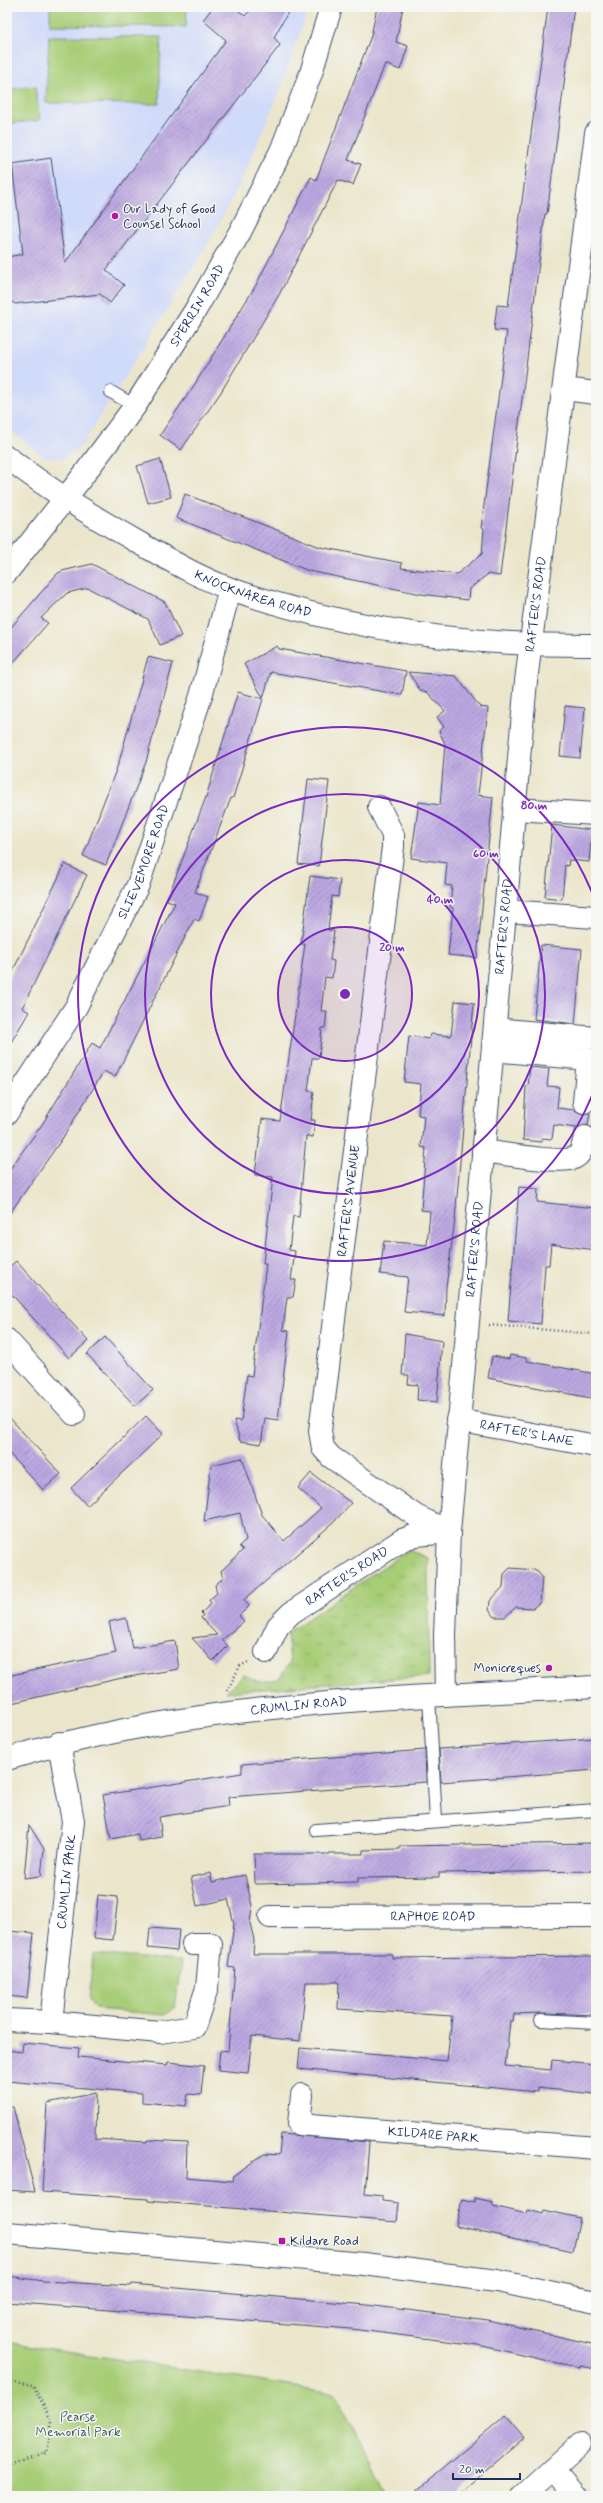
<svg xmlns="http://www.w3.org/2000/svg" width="603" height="2503" viewBox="0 0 603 2503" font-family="Mynerve,sans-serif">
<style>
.built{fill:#d0daf9}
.grass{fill:url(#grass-tufts);stroke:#627e6a}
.green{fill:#a8cd77;stroke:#627e6a}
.building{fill:url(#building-hatch)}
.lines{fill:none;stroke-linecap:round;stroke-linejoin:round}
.service-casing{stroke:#3a4a6e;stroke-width:14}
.minor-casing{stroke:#3a4a6e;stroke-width:24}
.tertiary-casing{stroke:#3a4a6e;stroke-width:24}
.secondary-casing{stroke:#3a4a6e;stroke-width:24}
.path{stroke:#3a4a6e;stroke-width:2.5;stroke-dasharray:1 3;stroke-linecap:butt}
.service{stroke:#fff;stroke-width:12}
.minor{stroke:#fff;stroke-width:22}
.tertiary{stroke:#fff;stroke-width:22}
.secondary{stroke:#fff;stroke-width:22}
.ring{fill:none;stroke:#7b2cbf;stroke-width:2}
.poi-dot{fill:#b5179e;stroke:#f6f6f2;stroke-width:1.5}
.labels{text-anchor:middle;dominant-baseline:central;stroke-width:3;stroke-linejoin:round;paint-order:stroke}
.poi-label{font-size:13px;fill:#1b2f5e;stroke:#f6f6f2;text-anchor:start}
.street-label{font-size:13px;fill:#1b2f5e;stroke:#f6f6f2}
.park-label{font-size:13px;fill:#3e5664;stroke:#f6f6f2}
.centre{fill:#7b2cbf;stroke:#f6f6f2;stroke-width:2}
.ring-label{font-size:12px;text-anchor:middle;font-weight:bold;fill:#7b2cbf;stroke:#f6f6f2;stroke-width:3;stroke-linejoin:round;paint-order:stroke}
</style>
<defs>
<pattern id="grass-tufts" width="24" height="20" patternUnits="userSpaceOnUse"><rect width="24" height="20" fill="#a8cd77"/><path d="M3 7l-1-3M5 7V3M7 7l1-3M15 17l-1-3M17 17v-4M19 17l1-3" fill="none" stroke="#90b069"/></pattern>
<pattern id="building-hatch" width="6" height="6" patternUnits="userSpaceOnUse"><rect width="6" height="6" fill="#bca8e1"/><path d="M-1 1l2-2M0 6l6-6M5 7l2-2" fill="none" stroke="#9889ba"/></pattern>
</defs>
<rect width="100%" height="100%" fill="#f6f6f2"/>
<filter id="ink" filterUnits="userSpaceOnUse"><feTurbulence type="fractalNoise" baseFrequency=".025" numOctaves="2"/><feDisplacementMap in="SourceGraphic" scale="8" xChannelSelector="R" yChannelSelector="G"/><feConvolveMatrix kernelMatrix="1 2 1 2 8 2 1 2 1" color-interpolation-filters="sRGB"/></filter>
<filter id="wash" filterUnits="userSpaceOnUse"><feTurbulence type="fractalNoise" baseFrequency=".012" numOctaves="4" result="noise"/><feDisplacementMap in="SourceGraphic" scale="16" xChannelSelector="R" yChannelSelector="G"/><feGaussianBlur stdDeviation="0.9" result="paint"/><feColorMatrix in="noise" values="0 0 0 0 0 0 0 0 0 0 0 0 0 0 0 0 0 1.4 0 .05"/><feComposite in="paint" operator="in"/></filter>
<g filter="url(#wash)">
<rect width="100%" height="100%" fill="#ebe6cb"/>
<polygon class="built" points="7,7 309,7 281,88 241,182 205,249 83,444 64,459 44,457 7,428"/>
<polygon class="grass" points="408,1550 428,1558 429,1676 226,1692 243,1675 260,1682 279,1679 290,1662 287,1633"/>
<g class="green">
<polygon points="50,7 187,7 186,27 50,25"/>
<polygon points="49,36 161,37 159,104 46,103"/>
<polygon points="35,86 40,120 7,124 7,90"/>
<polygon points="93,1954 181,1961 175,2008 165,2015 95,2009 89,2000"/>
<polygon points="7,2342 335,2393 388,2496 7,2496"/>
</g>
<g id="blocks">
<g class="building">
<polygon points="213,7 234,7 245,16 253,7 291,7 274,37 280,45 106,270 124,285 110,303 100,294 15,304 7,298 7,257 23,254 12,164 51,158 65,263 226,40 203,20"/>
<polygon points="377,7 403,7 396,42 408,46 400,70 385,64 348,160 361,164 353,185 338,180 280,293 221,392 181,450 160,435 195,384 256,285 311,177 316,180 371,36"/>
<polygon points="548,7 574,7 547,214 545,214 500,576 488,574 469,589 468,600 421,594 309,571 176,518 185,494 320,547 402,563 401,568 457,574 482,554 484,529 481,528 507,331 494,330 497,305 508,306"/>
<polygon points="160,459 171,497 148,503 137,466"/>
<polygon points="92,564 165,602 181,636 160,645 148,619 88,588 67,593 41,618 48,623 7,670 7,632 57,574 62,571"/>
<polygon points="277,646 279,649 406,671 402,695 271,672 263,698 244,664"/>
<polygon points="148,657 173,663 146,762 106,865 83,856 119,762"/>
<polygon points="408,672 456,676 480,707 488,708 478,795 493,797 477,958 448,955 453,908 450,907 452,886 445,885 447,863 411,858 419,802 440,805 445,744 439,731 444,727 437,717 445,711 427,692 420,690"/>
<polygon points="238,692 263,699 233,798 231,798 195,892 208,897 199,921 194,919 115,1077 104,1071 62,1139 7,1217 7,1173 41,1126 92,1043 100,1048 175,903 167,900 206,797"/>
<polygon points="565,706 585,708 580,758 560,756"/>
<polygon points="308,779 329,781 319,866 298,864"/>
<polygon points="552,825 592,830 589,862 569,860 568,866 565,865 562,899 545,897"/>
<polygon points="65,864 87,875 22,1008 29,1012 7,1049 7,983"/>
<polygon points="310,876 340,880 338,897 332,896 328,930 334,931 330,960 334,961 332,978 325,977 321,1011 327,1011 325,1028 322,1028 319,1058 312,1058 308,1091 314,1092 311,1120 315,1120 313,1137 306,1136 299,1217 293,1216 289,1250 295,1251 291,1280 296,1280 293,1297 287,1297 283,1330 289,1331 278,1420 265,1418 261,1444 240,1441 234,1420 241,1421 247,1375 252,1376 266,1264 263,1264 273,1177 255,1175 262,1119 280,1121 305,944 301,944"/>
<polygon points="541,945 582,949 575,1024 534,1019"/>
<polygon points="455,1001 474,1003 455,1219 446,1287 445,1316 404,1312 408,1277 380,1274 384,1241 427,1245 430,1211 421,1210 426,1148 421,1147 424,1116 418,1115 421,1084 404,1082 409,1036 429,1039 430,1034 451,1036"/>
<polygon points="530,1067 549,1069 547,1086 559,1087 557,1108 575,1110 582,1114 590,1113 588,1125 576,1128 554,1125 552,1139 542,1138 542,1142 523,1140 526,1086 528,1086"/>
<polygon points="519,1187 538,1189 537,1202 596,1208 596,1250 551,1244 549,1265 545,1265 541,1324 508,1321"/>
<polygon points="16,1261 88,1341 69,1358 7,1289 7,1269"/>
<polygon points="405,1334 442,1341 437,1402 417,1400 418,1385 408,1384 409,1375 402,1375"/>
<polygon points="105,1337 153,1390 135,1406 87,1354"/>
<polygon points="510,1355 527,1358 527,1361 596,1374 596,1399 488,1378 492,1356 509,1359"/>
<polygon points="7,1415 61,1474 43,1490 7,1451"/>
<polygon points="146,1416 163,1434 87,1506 71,1488"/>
<polygon points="242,1458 262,1515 284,1541 321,1508 298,1488 311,1473 351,1503 334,1522 244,1600 249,1606 239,1616 244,1621 222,1640 228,1646 213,1661 192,1638 217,1635 201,1618 203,1615 201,1613 210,1605 211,1603 209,1600 217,1593 215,1585 223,1578 221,1571 243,1550 239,1546 246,1540 240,1513 204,1521 211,1465"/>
<polygon points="510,1568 536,1570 542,1577 540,1602 533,1608 516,1607 505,1617 495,1617 489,1610 490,1601 503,1587 504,1574"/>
<polygon points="126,1618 133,1648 175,1641 179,1669 122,1678 7,1704 7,1676 116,1653 109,1622"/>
<polygon points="596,1738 596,1770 441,1782 439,1749"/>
<polygon points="425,1750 426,1782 228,1797 229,1806 159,1817 162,1837 139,1841 138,1834 111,1839 103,1795 242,1773 242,1764"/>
<polygon points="29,1825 44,1849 41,1876 24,1878"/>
<polygon points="596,1843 596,1871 439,1873 439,1877 358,1878 358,1882 255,1884 254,1854 363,1854 363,1850 400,1849 400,1846"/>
<polygon points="210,1873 212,1882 245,1875 252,1906 250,1923 254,1940 253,1954 392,1954 392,1958 596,1956 596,2015 541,2013 514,2014 513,2021 510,2021 505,2066 551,2070 552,2060 596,2064 596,2094 537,2088 537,2092 298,2069 300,2048 447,2061 452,2016 338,2009 339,1982 306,1982 300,2041 252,2036 248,2073 218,2070 220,2050 228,2051 235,1968 228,1967 234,1924 228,1899 197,1906 191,1877"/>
<polygon points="98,1895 118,1897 113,1940 94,1938"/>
<polygon points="150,1928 179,1930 177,1951 148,1948"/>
<polygon points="7,1931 34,1933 27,1998 7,1996"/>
<polygon points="23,2043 79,2048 78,2057 167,2065 168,2062 204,2066 201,2095 188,2094 186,2106 142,2102 142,2093 7,2081 7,2050 22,2052"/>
<polygon points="96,2093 95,2139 147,2142 147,2140 187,2142 186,2177 233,2181 234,2175 264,2154 279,2155 281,2134 369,2142 365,2194 382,2196 382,2201 399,2203 397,2222 148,2201 148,2199 42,2192 47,2103"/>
<polygon points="13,2107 35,2192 7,2190 7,2108"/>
<polygon points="475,2198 493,2202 493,2206 527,2214 528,2210 543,2214 544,2210 580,2218 573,2251 456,2226 462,2199 475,2202"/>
<polygon points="7,2276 44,2281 131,2286 132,2284 367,2305 488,2320 596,2345 596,2369 580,2366 580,2368 478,2345 351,2329 7,2302"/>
<polygon points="506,2415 525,2437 457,2496 410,2496"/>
</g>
</g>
</g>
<g filter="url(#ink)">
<use href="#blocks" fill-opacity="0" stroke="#3a4a6e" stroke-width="1"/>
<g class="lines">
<defs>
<g id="service">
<polyline points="111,392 135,406"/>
<polyline points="429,1696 436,1820"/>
<polyline points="316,1830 596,1810"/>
<polyline points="541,2020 596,2023"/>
</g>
<g id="minor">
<polyline points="564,389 596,393"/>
<path id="s1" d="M7 457C50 491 95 518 143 545 171 561 200 578 231 589 347 630 473 646 596 645"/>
<path id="s2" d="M7 572 79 481 135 406 196 309 241 230 281 151 311 73 331 7"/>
<polyline points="379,807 393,835 393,847 320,1431 323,1448 331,1457 416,1516 449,1532"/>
<polyline points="515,809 596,814"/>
<polyline points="505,911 596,917"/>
<polyline points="495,1029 596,1038"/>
<polyline points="493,1050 588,1059 584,1102"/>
<path id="s3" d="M7 1113 76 1007 138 885 201 696 230 589"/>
<path d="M483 1151C500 1153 561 1164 574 1158 582 1155 583 1144 585 1137"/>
<polyline points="7,1340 74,1414"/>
<path id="s4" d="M457 1420 596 1446"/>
<path id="s5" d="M266 1652 278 1626 291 1613 402 1540 416 1535 449 1532"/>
<path id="s6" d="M446 1695 445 1635 449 1532 526 681 596 133"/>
<path id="s7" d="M270 1917 596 1916"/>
<path id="s8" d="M7 2020 51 2022 73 1821 59 1743"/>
<polyline points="51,2022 160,2032 194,2027 207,1988 211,1944 193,1944"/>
<path id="s9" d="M302 2095 299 2124 596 2148"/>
<polyline points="553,2469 576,2496"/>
<polyline points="523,2496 580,2444"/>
</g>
<polyline id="tertiary" points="7,2233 364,2264 497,2281 596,2302"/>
<g id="secondary">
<path id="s10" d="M7 1759C198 1701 398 1698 596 1687"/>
</g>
</defs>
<use href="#service" class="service-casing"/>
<use href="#minor" class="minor-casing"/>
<use href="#tertiary" class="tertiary-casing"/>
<use href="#secondary" class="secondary-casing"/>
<g class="path">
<polyline points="489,1325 596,1334"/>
<polyline points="227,1691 240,1666 248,1662"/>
<polyline points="7,2381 33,2385 52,2422 47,2453 7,2466"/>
</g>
<use href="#service" class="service"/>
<use href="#minor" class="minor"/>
<use href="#tertiary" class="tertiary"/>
<use href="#secondary" class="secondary"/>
</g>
</g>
<circle cx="345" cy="994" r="67" fill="#7b2cbf" fill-opacity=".12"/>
<g class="ring">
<circle cx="345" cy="994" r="67"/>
<circle cx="345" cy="994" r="134"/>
<circle cx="345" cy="994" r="200"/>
<path d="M596 1085A267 267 0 1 1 596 903"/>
</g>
<g class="poi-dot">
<circle cx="115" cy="216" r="4"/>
<circle cx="549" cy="1668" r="4"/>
<rect x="278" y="2237" width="8" height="8" rx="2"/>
</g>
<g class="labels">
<g class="poi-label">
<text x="123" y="209">Our Lady of Good<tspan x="123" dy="15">Counsel School</tspan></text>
<text x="541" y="1668" text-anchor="end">Monicreques</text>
<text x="290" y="2241">Kildare Road</text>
</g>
<g class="street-label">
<text stroke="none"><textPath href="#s2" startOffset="328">SPERRIN ROAD</textPath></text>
<text stroke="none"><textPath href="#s1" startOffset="283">KNOCKNAREA ROAD</textPath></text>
<text stroke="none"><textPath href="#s6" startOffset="1095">RAFTER'S ROAD</textPath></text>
<text stroke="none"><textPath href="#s3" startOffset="287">SLIEVEMORE ROAD</textPath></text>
<text stroke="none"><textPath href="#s6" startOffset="771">RAFTER'S ROAD</textPath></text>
<text transform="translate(349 1201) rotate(-83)">RAFTER'S AVENUE</text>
<text stroke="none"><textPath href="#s6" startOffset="447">RAFTER'S ROAD</textPath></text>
<text stroke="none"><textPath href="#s4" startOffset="71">RAFTER'S LANE</textPath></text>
<text stroke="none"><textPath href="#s5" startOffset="114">RAFTER'S ROAD</textPath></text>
<text stroke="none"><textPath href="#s10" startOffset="297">CRUMLIN ROAD</textPath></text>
<text stroke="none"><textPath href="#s8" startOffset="185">CRUMLIN PARK</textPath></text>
<text stroke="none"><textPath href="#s7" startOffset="163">RAPHOE ROAD</textPath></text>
<text stroke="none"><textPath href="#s9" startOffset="164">KILDARE PARK</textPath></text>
</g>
<g class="park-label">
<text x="78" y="2417">Pearse<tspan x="78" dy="15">Memorial Park</tspan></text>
</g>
</g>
<circle cx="345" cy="994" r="6" class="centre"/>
<g class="ring-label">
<text x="534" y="809">80 m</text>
<text x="486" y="857">60 m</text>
<text x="440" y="903">40 m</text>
<text x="392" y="951">20 m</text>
</g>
<rect width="603" height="2503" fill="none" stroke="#f6f6f2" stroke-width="24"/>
<path d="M453 2473v6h67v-6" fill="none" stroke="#1b2f5e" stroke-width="2"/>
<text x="459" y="2473" font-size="12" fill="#1b2f5e" stroke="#f6f6f2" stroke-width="3" paint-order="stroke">20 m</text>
</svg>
